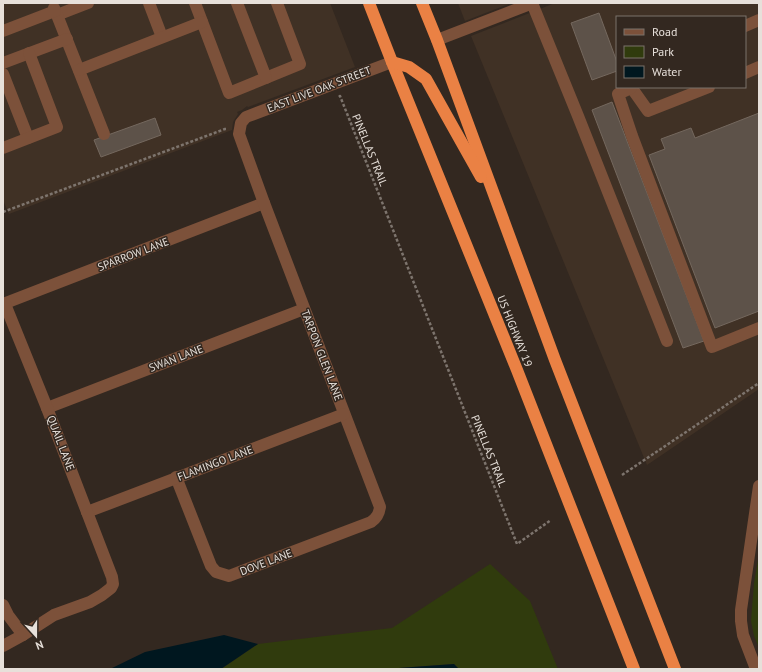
<svg xmlns="http://www.w3.org/2000/svg" width="762" height="672" viewBox="0 0 762 672" font-family="'PT Sans',sans-serif">
<style>
.built{fill:#403125;fill-rule:evenodd}
.green{fill:#303b0d}
.water{fill:#00171f}
.building{fill:#5d5249;stroke:#74685e}
.lines{fill:none;stroke-linecap:round;stroke-linejoin:round}
.path{stroke:#7d746d;stroke-width:2.5;stroke-dasharray:3 2;stroke-linecap:butt}
.minor{stroke:#7c513a;stroke-width:12}
.highway{stroke:#ea8144;stroke-width:12}
.labels{text-anchor:middle;dominant-baseline:central;stroke-width:3;stroke-linejoin:round;paint-order:stroke}
.street-label{font-size:11px;fill:#e7e0da;stroke:#332820}
</style>
<rect width="100%" height="100%" fill="#332820"/>
<g class="built">
<polygon points="3,3 330,3 355,67 248,107 247,106 242,110 237,112 238,114 233,122 232,130 9,214 3,200"/>
<polygon points="458,3 511,3 465,21"/>
<path d="M555 3H759V389L647 465 471 36ZM617 17H745V87H617Z"/>
</g>
<g class="green">
<polygon points="759,554 759,648 754,636 751,621 754,583"/>
<polygon points="490,564 530,601 558,669 459,669 454,664 385,669 221,669 258,644 392,628"/>
</g>
<g class="water">
<polygon points="224,635 258,644 221,669 110,669 145,652"/>
<polygon points="454,664 459,669 385,669"/>
</g>
<g class="building">
<polygon points="599,13 617,62 617,71 592,80 571,23"/>
<polygon points="612,102 704,341 683,348 592,110"/>
<polygon points="759,113 759,311 715,328 649,155 665,149 661,139 691,128 695,138"/>
<polygon points="155,118 161,135 101,157 94,140"/>
</g>
<g class="lines">
<g class="path">
<polyline points="339,97 340,96 350,121 517,544 551,520"/>
<polyline points="3,212 225,129 227,129"/>
<polyline points="622,475 759,383"/>
</g>
<g class="minor">
<polyline points="149,3 162,37"/>
<polyline points="195,3 229,93 300,64 277,3"/>
<polyline points="237,3 266,78"/>
<polyline points="532,3 578,116 667,341"/>
<polyline points="54,8 57,15 88,3"/>
<polyline points="57,15 104,134"/>
<polyline points="745,26 759,20"/>
<polyline points="3,31 55,11"/>
<polyline points="437,40 533,3"/>
<polyline points="3,63 67,39"/>
<polyline points="79,70 202,22"/>
<polyline points="745,73 759,67"/>
<polyline points="3,74 28,138"/>
<polyline points="631,87 648,111 709,87"/>
<polyline points="631,88 618,94 632,136 712,347 759,328"/>
<polyline points="3,148 57,127 29,53"/>
<polyline points="3,304 264,203"/>
<polyline points="47,408 304,309"/>
<path d="M176 477 211 566 216 572 229 576 371 522C377 518 379 514 380 507L264 203 239 134 241 123 246 117 392 62"/>
<polyline points="87,512 344,414"/>
<polyline points="3,605 8,615 23,635"/>
<polyline points="3,646 23,635 54,615 90,602 102,595 111,588 113,584 112,577 47,408 5,304"/>
<polyline points="756,669 743,635 741,621 741,610 759,486"/>
</g>
<g class="highway">
<polyline points="369,3 392,62 517,370 634,669"/>
<polyline points="422,3 437,40 555,360 675,669"/>
<polyline points="392,62 409,67 426,79 481,177"/>
</g>
</g>
<g class="labels">
<g class="street-label">
<text transform="translate(319 89) rotate(-21)">EAST LIVE OAK STREET</text>
<text transform="translate(370 150) rotate(68)">PINELLAS TRAIL</text>
<text transform="translate(133 254) rotate(-21)">SPARROW LANE</text>
<text transform="translate(515 331) rotate(68)">US HIGHWAY 19</text>
<text transform="translate(322 355) rotate(69)">TARPON GLEN LANE</text>
<text transform="translate(176 358) rotate(-21)">SWAN LANE</text>
<text transform="translate(61 443) rotate(69)">QUAIL LANE</text>
<text transform="translate(489 451) rotate(68)">PINELLAS TRAIL</text>
<text transform="translate(215 463) rotate(-21)">FLAMINGO LANE</text>
<text transform="translate(266 562) rotate(-21)">DOVE LANE</text>
</g>
</g>
<rect width="762" height="672" fill="none" stroke="#e7e0da" stroke-width="8"/>
<rect x="616" y="16" width="130" height="72" fill="#332820" stroke="#7b726a"/>
<rect x="624" y="29" width="20" height="6" fill="#7c513a" stroke="#7b726a"/>
<text x="652" y="36" font-size="12" fill="#e7e0da">Road</text>
<rect x="624" y="46" width="20" height="12" fill="#303b0d" stroke="#7b726a"/>
<text x="652" y="56" font-size="12" fill="#e7e0da">Park</text>
<rect x="624" y="66" width="20" height="12" fill="#00171f" stroke="#7b726a"/>
<text x="652" y="76" font-size="12" fill="#e7e0da">Water</text>
<g transform="translate(36 636) rotate(159)" stroke="#332820" stroke-width="3" paint-order="stroke">
<path d="M0-3L7 15L0 10L-7 15Z" fill="#e7e0da"/>
<text y="-6" font-size="11" font-weight="bold" text-anchor="middle" fill="#e7e0da">N</text>
</g>
</svg>
